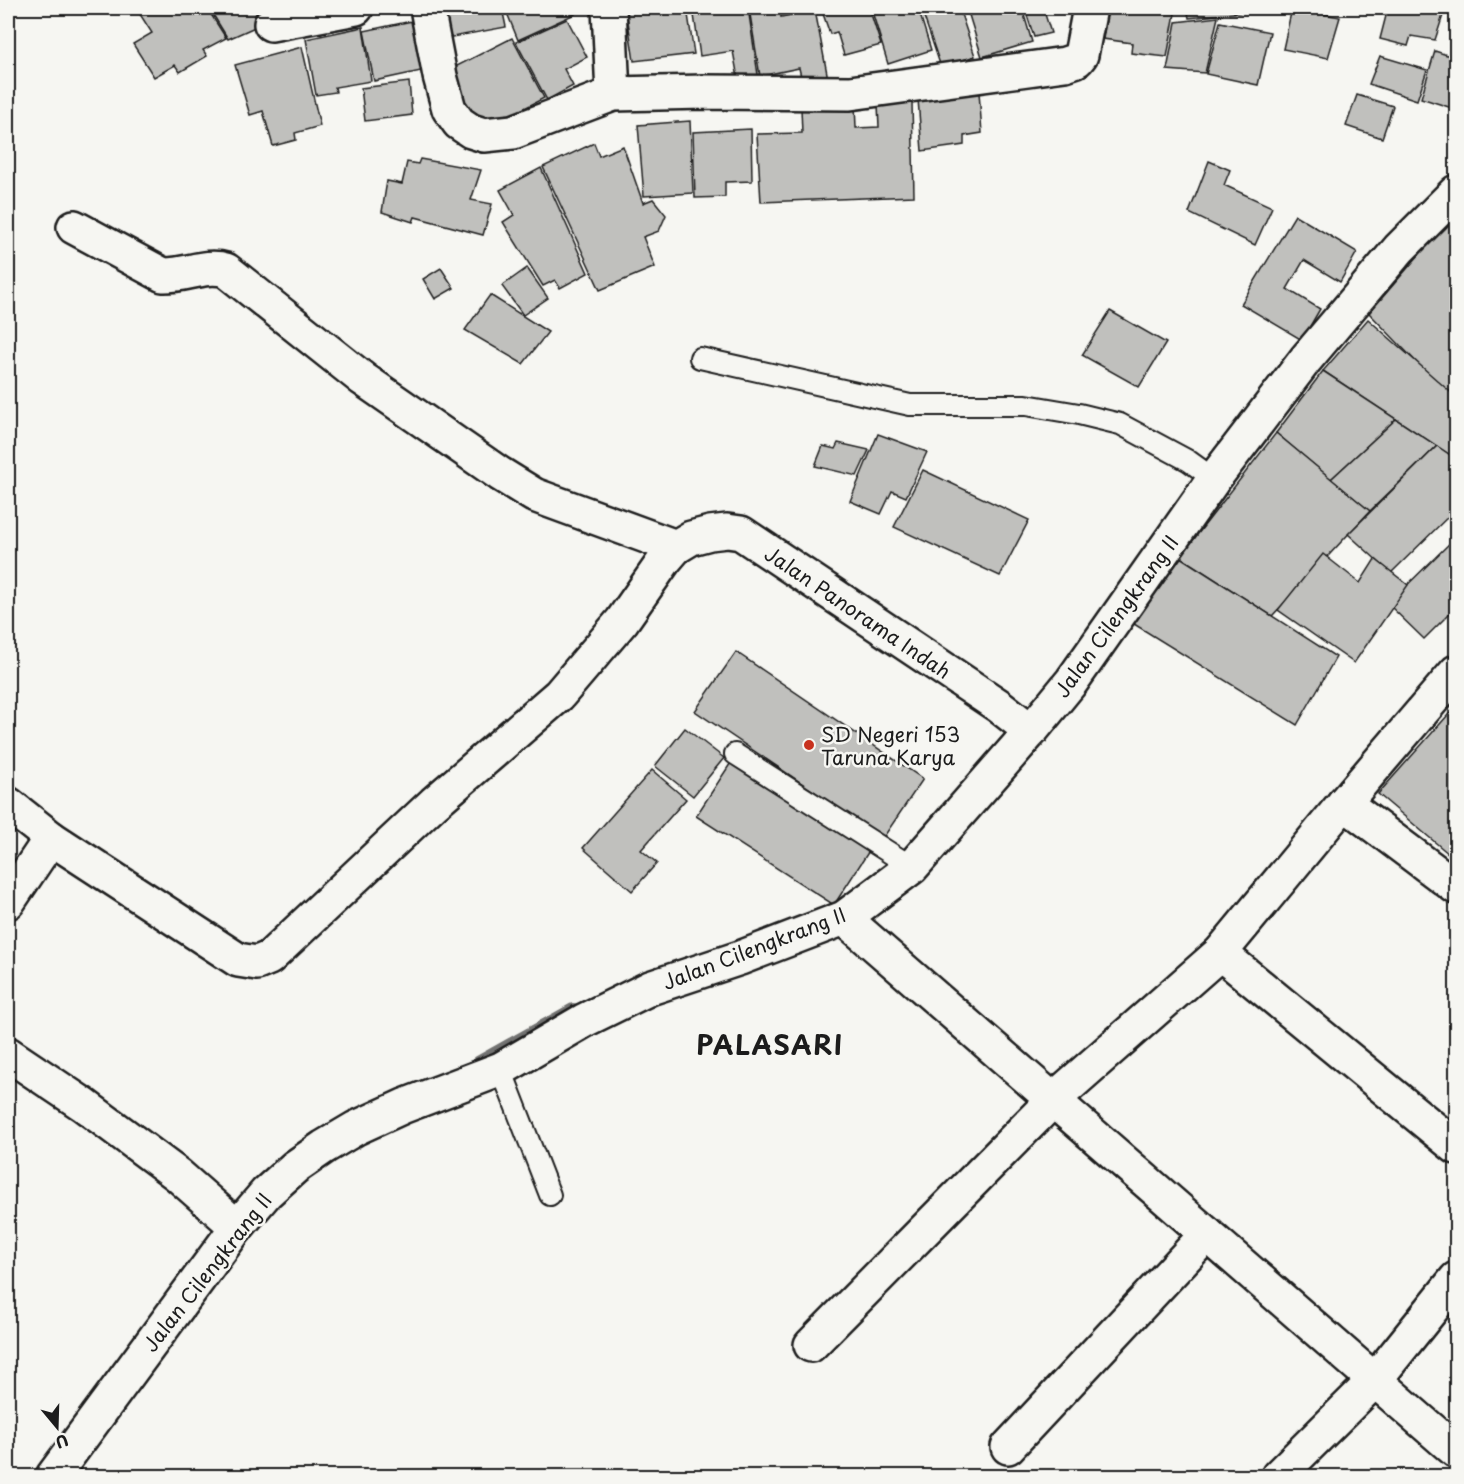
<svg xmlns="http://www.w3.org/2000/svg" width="1464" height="1484" viewBox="0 0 1464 1484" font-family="'Playpen Sans',sans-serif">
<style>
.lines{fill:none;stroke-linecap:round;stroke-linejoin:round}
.stream{stroke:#727271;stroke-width:12}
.building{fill:#c0c0bd;stroke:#1c1c1c;stroke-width:1.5}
.service-casing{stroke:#1c1c1c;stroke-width:24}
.minor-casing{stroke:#1c1c1c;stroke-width:38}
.tertiary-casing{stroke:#1c1c1c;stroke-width:38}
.service{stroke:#f6f6f2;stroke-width:20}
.minor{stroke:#f6f6f2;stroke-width:33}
.tertiary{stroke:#f6f6f2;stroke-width:33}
.poi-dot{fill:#c8321e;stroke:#f6f6f2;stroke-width:2}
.labels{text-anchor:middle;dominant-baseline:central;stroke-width:5;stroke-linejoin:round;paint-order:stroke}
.street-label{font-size:20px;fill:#1c1c1c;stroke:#f6f6f2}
.poi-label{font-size:20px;fill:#1c1c1c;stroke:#f6f6f2;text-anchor:start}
.district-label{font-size:26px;font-weight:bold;letter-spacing:1.5px;fill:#1c1c1c;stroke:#f6f6f2}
</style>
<rect width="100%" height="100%" fill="#f6f6f2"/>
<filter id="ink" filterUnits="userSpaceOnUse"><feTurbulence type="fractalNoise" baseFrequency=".0167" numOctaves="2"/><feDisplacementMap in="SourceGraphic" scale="12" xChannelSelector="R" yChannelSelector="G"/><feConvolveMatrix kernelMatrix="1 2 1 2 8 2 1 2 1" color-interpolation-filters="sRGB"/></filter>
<g filter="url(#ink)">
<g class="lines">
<polyline class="stream" points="478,1062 573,1009"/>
</g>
<g class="building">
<polygon points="136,8 207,8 226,38 203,50 207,56 180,72 175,65 154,77 133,44 152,33"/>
<polygon points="209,8 269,8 273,19 228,39"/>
<polygon points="440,8 502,8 506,27 447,38"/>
<polygon points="505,8 572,8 575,14 518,40"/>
<polygon points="626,8 687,8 694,54 634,61"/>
<polygon points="693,8 748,8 758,75 738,78 733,51 700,56"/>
<polygon points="749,8 780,8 781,17 815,10 828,79 803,85 799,68 760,76"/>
<polygon points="821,8 869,8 881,45 844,55 837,32 830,34"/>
<polygon points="871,8 918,8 931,50 888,64"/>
<polygon points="921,8 959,8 975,56 941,67"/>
<polygon points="994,8 1022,8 1032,42 982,57 969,15"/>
<polygon points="1032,8 1043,8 1051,33 1034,37 1025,9"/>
<polygon points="1108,8 1176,8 1167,57 1131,53 1132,43 1103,39"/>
<polygon points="1187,8 1234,8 1234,13 1189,18"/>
<polygon points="1235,8 1279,8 1235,13"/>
<polygon points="1292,8 1340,17 1328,58 1283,49"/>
<polygon points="1358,8 1386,8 1385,14"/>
<polygon points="1388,8 1456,8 1456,11 1445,9 1435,40 1411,36 1408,46 1380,39"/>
<polygon points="1218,17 1205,73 1167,70 1176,22"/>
<polygon points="567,19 587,57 564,69 573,86 547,100 516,42"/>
<polygon points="412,21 421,71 374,81 364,31"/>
<polygon points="1220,22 1270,32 1258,85 1206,74"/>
<polygon points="363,27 371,81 335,87 336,92 316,95 306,39"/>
<polygon points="512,38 544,98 482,130 471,109 466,112 447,71"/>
<polygon points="302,47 320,126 295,133 296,140 273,146 263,111 250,115 235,65"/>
<polygon points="1435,51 1456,58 1456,94 1452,108 1421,98"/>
<polygon points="1380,56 1427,70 1417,100 1369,84"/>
<polygon points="409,82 412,115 365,121 361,88"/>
<polygon points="979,92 982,133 964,136 964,145 922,151 918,99"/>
<polygon points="1357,95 1393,106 1382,138 1346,126"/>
<polygon points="912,103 914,196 761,202 757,134 802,133 801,108 855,105 856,128 879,127 878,104"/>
<polygon points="690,121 693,193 644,196 638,125"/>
<polygon points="751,129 752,181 725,182 725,197 695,198 693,132"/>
<polygon points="594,143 599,156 623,146 643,203 653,199 666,215 659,231 643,237 655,267 600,290 543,167"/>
<polygon points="420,159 481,170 471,200 492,204 483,235 415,217 413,222 382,212 387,181 402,184 407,162 418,164"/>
<polygon points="1209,161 1230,170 1224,185 1272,207 1255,245 1189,213"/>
<polygon points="541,168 588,273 560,288 555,280 543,286 503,222 514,215 500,190"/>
<polygon points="1295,215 1357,252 1340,282 1304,260 1287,289 1320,309 1302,340 1241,304"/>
<polygon points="1450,219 1456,226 1456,403 1369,313"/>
<polygon points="441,268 454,288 435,299 423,279"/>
<polygon points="527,268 548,298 523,315 502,286"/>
<polygon points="490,295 548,332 523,364 465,330"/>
<polygon points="1110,311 1166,343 1139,387 1082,355"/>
<polygon points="1368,319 1456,397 1456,459 1323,371"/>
<polygon points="1323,371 1396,419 1331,479 1276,433"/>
<polygon points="1396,419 1437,446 1370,511 1331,479"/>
<polygon points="1276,433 1370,511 1272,616 1180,557"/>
<polygon points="878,434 927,452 906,497 892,491 881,514 850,501"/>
<polygon points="838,443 869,450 857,476 815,466 823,446 835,449"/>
<polygon points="1437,446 1456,459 1456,509 1391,573 1348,534"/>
<polygon points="923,470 1029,520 1000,576 894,527"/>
<polygon points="1456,537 1456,615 1452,611 1424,639 1388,604"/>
<polygon points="1323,554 1360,583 1375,559 1408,585 1354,663 1278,610"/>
<polygon points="1180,557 1336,657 1297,725 1134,624"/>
<polygon points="736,652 923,779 883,838 695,711"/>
<polygon points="1456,706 1456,860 1378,794"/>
<polygon points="685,728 724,758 693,796 655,766"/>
<polygon points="732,761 869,851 834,905 696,816"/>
<polygon points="652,770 686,799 641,850 657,863 632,891 583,848"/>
</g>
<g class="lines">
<defs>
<g id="service">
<polyline points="700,358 910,405 1026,405 1079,414 1120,424 1189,461 1214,479"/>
<polyline points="735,754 912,867"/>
<polyline points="501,1069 550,1195"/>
</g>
<g id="minor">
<polyline points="427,8 440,76 449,109 459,123 471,131 484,135 513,132 613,94 705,92 850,93 1065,64 1077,60 1081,55 1090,8"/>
<polyline points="609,8 613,94"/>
<polyline points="271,24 356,8"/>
<path d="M74 227 163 275C185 276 205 264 226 270L363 379 500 474 534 495 676 547"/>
<polyline points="1344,803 1456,887"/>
<polyline points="8,804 51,838 8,902"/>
<polyline points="51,838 238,960 257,963 269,958 434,803 559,695 622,621 664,561 676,547 691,538 710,533 727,531 741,533 999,706 1031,731"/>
<polyline points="844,918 1456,1451"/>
<polyline points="1220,953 1456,1147"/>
<polyline points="8,1054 84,1105 178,1175 237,1227"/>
<polyline points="811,1345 1054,1099 1220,953 1344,803 1456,672"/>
<polyline points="1008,1447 1207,1234"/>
<polyline points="1278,1476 1375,1380 1456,1279"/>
</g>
<polyline id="tertiary" points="53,1476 237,1227 266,1193 295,1167 324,1147 356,1128 404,1106 501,1069 585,1020 650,988 740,958 844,918 912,867 1031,731 1072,681 1214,479 1306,359 1399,249 1456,192"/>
</defs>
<use href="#service" class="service-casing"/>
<use href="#minor" class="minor-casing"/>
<use href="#tertiary" class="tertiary-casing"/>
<use href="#service" class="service"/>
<use href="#minor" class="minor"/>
<use href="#tertiary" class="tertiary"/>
</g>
</g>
<circle class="poi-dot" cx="809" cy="745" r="6"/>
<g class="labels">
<g class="street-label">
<text transform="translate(858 612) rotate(34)">Jalan Panorama Indah</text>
<text transform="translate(1116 616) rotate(-54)">Jalan Cilengkrang II</text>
<text transform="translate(754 948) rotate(-21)">Jalan Cilengkrang II</text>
<text transform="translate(207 1272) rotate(-52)">Jalan Cilengkrang II</text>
</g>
<g class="poi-label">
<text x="821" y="734">SD Negeri 153<tspan x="821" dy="23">Taruna Karya</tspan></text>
</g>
<g class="district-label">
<text x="770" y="1044">PALASARI</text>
</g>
</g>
<rect width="1464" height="1484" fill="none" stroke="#f6f6f2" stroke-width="30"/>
<rect x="15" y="15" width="1434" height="1454" fill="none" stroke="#1c1c1c" stroke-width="2" filter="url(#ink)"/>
<g transform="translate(57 1427) rotate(161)" stroke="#f6f6f2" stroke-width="4.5" paint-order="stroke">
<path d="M0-4.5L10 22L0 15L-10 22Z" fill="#1c1c1c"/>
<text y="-9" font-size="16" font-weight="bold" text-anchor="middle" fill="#1c1c1c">U</text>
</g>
</svg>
